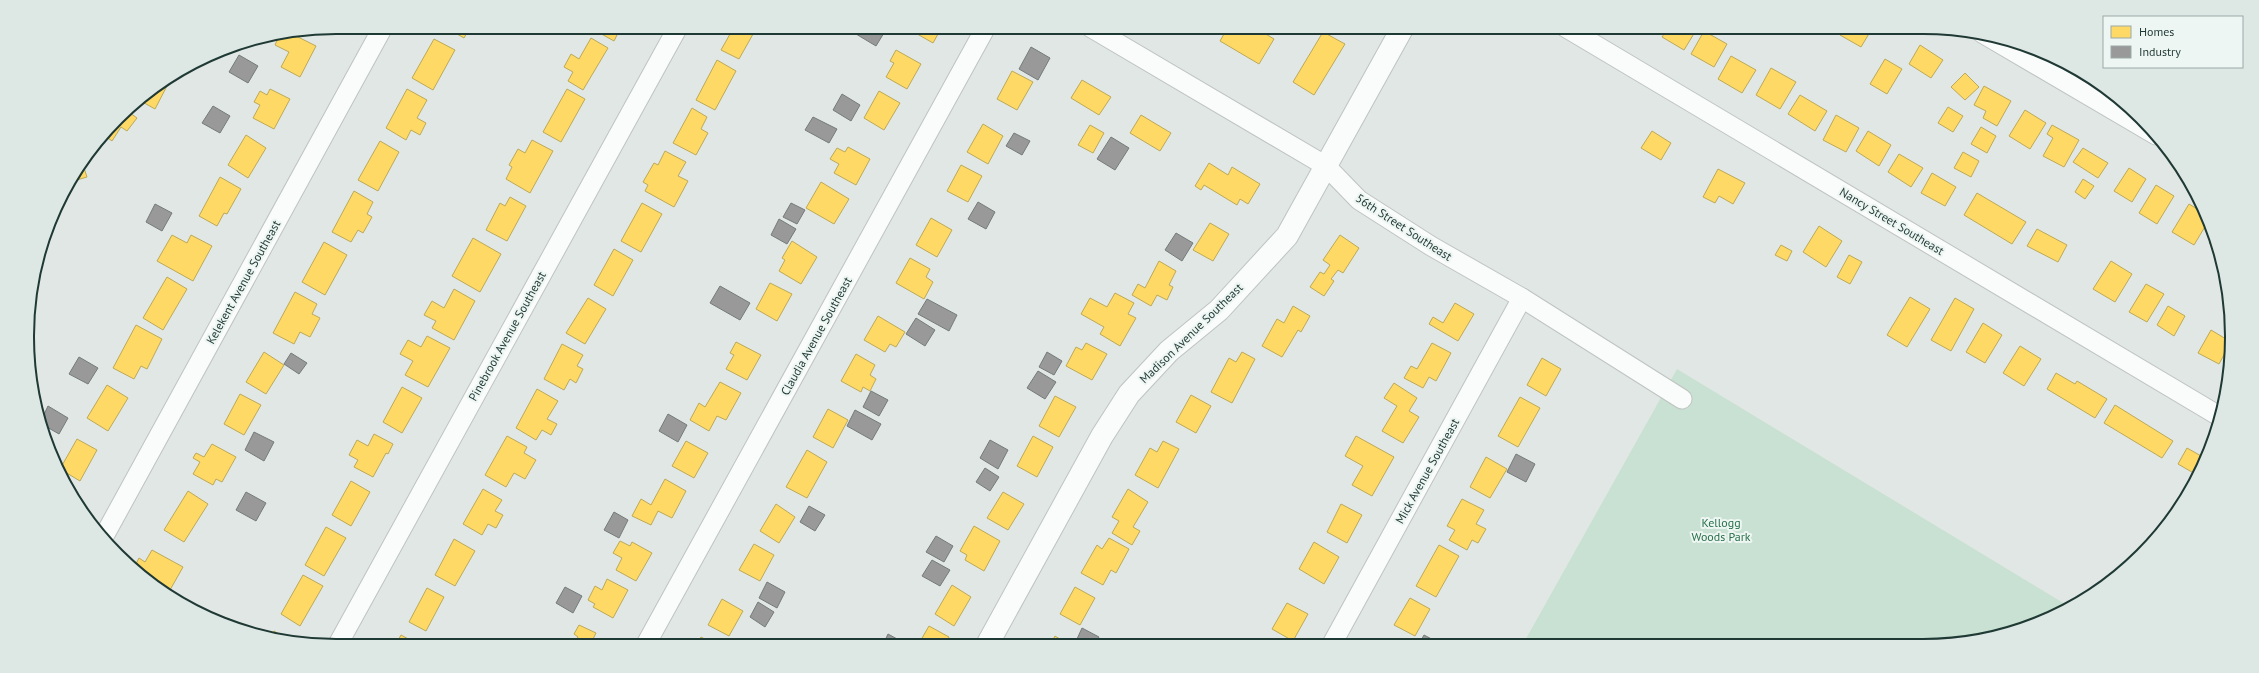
<svg xmlns="http://www.w3.org/2000/svg" width="2259" height="673" viewBox="0 0 2259 673" font-family="'PT Sans',sans-serif">
<style>
.green{fill:#c9e1d2}
.homes{fill:#ffd966;stroke:#bca957}
.industry{fill:#999;stroke:#747c7b}
.lines{fill:none;stroke-linecap:round;stroke-linejoin:round}
.street-casing{stroke:#bec4c1;stroke-width:21}
.secondary-casing{stroke:#bdc4c2;stroke-width:24}
.street{stroke:#fafbfb;stroke-width:19}
.secondary{stroke:#fafbfb;stroke-width:22}
.labels{text-anchor:middle;dominant-baseline:central;stroke-width:4;stroke-linejoin:round;paint-order:stroke}
.street-label{font-size:12px;fill:#1f3934;stroke:#eef6f3}
.park-label{font-size:12px;fill:#29704a;stroke:#eef6f3}
.rim{fill:none;stroke:#1f3934;stroke-width:2}
</style>
<rect width="100%" height="100%" fill="#e1e7e4"/>
<polygon class="green" points="1677,369 2070,607 2059,614 1963,643 1523,644"/>
<g class="homes">
<polygon points="445,27 470,27 464,38"/>
<polygon points="589,27 621,27 614,41"/>
<polygon points="734,27 757,27 739,59 721,50"/>
<polygon points="914,27 942,27 933,43 912,31"/>
<polygon points="1228,27 1254,27 1274,39 1259,64 1220,41"/>
<polygon points="1669,27 1698,27 1684,50 1662,37"/>
<polygon points="1845,27 1873,27 1861,47 1840,35"/>
<polygon points="293,31 292,34 316,46 300,77 281,67 289,52 275,45 281,32"/>
<polygon points="1704,31 1727,44 1714,67 1691,54"/>
<polygon points="1323,32 1345,44 1314,95 1293,82"/>
<polygon points="591,38 608,48 583,90 568,81 573,72 564,67 571,54 579,59"/>
<polygon points="434,39 455,50 433,90 412,78"/>
<polygon points="1920,45 1943,60 1931,78 1909,64"/>
<polygon points="896,50 921,64 907,89 886,77 894,63 890,61"/>
<polygon points="1731,56 1756,70 1742,93 1718,79"/>
<polygon points="1885,59 1902,69 1887,94 1870,84"/>
<polygon points="717,60 736,71 715,110 696,100"/>
<polygon points="1771,68 1796,82 1780,109 1756,95"/>
<polygon points="1012,71 1033,82 1017,110 997,99"/>
<polygon points="1965,73 1979,87 1965,100 1951,87"/>
<polygon points="1082,80 1111,97 1099,115 1071,98"/>
<polygon points="166,83 168,84 155,109 139,100"/>
<polygon points="1984,86 2011,101 1997,126 1983,118 1986,111 1974,105"/>
<polygon points="270,89 290,99 274,129 253,118 260,105 254,102 260,91 267,95"/>
<polygon points="407,89 427,100 417,118 426,123 420,135 411,130 406,140 386,128"/>
<polygon points="567,89 585,99 561,142 543,132"/>
<polygon points="879,91 900,103 884,130 864,118"/>
<polygon points="1800,95 1827,111 1815,131 1788,114"/>
<polygon points="1948,107 1963,116 1953,132 1938,123"/>
<polygon points="692,108 707,117 701,129 708,133 696,155 673,143"/>
<polygon points="126,110 137,118 127,131 121,127 112,141 104,135"/>
<polygon points="2025,110 2046,123 2030,149 2009,136"/>
<polygon points="1141,115 1171,133 1160,151 1130,133"/>
<polygon points="1836,115 1859,128 1846,152 1823,140"/>
<polygon points="983,124 1003,136 988,164 967,152"/>
<polygon points="1090,125 1104,133 1093,153 1078,145"/>
<polygon points="2052,125 2079,140 2064,167 2043,156 2053,138 2047,134"/>
<polygon points="1981,127 1996,136 1987,153 1971,144"/>
<polygon points="1652,131 1671,143 1661,160 1641,148"/>
<polygon points="1868,131 1891,145 1879,166 1856,151"/>
<polygon points="246,135 266,148 248,178 228,165"/>
<polygon points="532,140 553,151 530,193 506,179 512,167 509,165 518,149 525,153"/>
<polygon points="380,141 399,152 378,191 358,180"/>
<polygon points="848,147 870,159 856,185 834,173 839,164 830,159 837,148 845,152"/>
<polygon points="2083,148 2108,163 2098,178 2073,162"/>
<polygon points="665,151 686,162 678,176 688,181 674,207 645,191 648,185 643,182 654,163 658,165"/>
<polygon points="1963,152 1979,161 1971,177 1954,168"/>
<polygon points="1899,154 1923,168 1911,187 1888,172"/>
<polygon points="82,162 87,177 70,182"/>
<polygon points="1209,163 1228,175 1232,167 1260,184 1248,204 1240,199 1237,205 1204,185 1201,190 1195,186"/>
<polygon points="961,165 982,176 968,202 947,191"/>
<polygon points="2129,168 2146,179 2132,202 2114,191"/>
<polygon points="1718,169 1745,183 1733,204 1719,196 1715,203 1703,197"/>
<polygon points="1932,173 1956,187 1945,206 1921,193"/>
<polygon points="220,177 241,189 227,214 224,213 217,226 199,216"/>
<polygon points="2083,179 2094,186 2085,199 2075,192"/>
<polygon points="821,182 849,199 834,224 806,208"/>
<polygon points="2156,185 2174,196 2157,224 2139,213"/>
<polygon points="354,191 373,202 367,214 372,217 363,233 358,230 351,242 332,232"/>
<polygon points="1977,193 2026,222 2012,244 1964,215"/>
<polygon points="510,197 526,206 507,241 486,230 500,203 505,206"/>
<polygon points="642,203 662,214 641,252 621,241"/>
<polygon points="2189,204 2207,215 2209,220 2194,245 2172,232"/>
<polygon points="931,218 952,230 937,257 916,245"/>
<polygon points="1210,223 1229,234 1213,261 1193,250"/>
<polygon points="1819,226 1842,241 1826,267 1803,252"/>
<polygon points="2037,229 2067,245 2058,262 2027,246"/>
<polygon points="172,235 187,243 191,235 212,246 193,281 157,261"/>
<polygon points="1340,235 1359,248 1343,273 1338,270 1331,279 1334,281 1324,296 1310,287 1320,272 1324,274 1330,265 1323,260"/>
<polygon points="2214,236 2218,248 2209,243"/>
<polygon points="473,238 501,254 480,292 452,276"/>
<polygon points="792,241 817,257 801,284 779,271 785,260 782,258"/>
<polygon points="324,242 347,255 325,295 302,282"/>
<polygon points="1781,245 1792,251 1787,261 1775,255"/>
<polygon points="614,249 633,260 613,296 594,285"/>
<polygon points="1849,255 1862,262 1850,284 1837,277"/>
<polygon points="910,258 930,269 926,277 933,282 924,299 896,283"/>
<polygon points="1159,261 1176,271 1169,285 1173,287 1167,300 1157,295 1151,306 1132,295 1138,284 1145,288"/>
<polygon points="2111,261 2132,274 2115,302 2093,289"/>
<polygon points="167,277 187,289 163,330 143,318"/>
<polygon points="770,283 792,294 777,321 756,309"/>
<polygon points="2146,284 2164,294 2147,322 2129,312"/>
<polygon points="454,289 475,301 454,340 432,328 436,321 424,315 432,301 444,308"/>
<polygon points="295,292 317,304 312,314 320,318 310,337 300,332 294,344 273,333"/>
<polygon points="1115,293 1134,303 1128,314 1136,318 1120,346 1100,334 1104,327 1081,314 1090,298 1107,307"/>
<polygon points="1910,297 1930,309 1907,347 1887,335"/>
<polygon points="588,298 606,309 585,344 566,333"/>
<polygon points="1955,298 1974,309 1951,351 1931,340"/>
<polygon points="1455,303 1474,314 1458,341 1429,324 1433,317 1443,323"/>
<polygon points="1293,306 1310,316 1301,332 1298,330 1282,357 1262,346 1277,319 1284,323"/>
<polygon points="2168,306 2185,316 2174,336 2157,325"/>
<polygon points="28,311 29,311 30,332 28,316"/>
<polygon points="878,316 905,332 896,347 890,344 885,352 864,340"/>
<polygon points="1983,323 2002,335 1985,363 1966,352"/>
<polygon points="136,325 162,339 147,369 141,366 134,379 113,368"/>
<polygon points="2211,330 2231,342 2219,364 2198,353"/>
<polygon points="427,336 450,348 428,387 405,375 413,361 400,354 408,340 421,347"/>
<polygon points="736,342 761,355 747,380 726,369 734,355 730,353"/>
<polygon points="1086,343 1107,354 1092,380 1066,366 1076,347 1082,350"/>
<polygon points="1432,343 1451,353 1436,381 1429,377 1423,388 1404,378 1411,366 1417,369"/>
<polygon points="562,344 583,355 577,366 583,369 576,383 570,379 564,390 544,379"/>
<polygon points="2020,346 2041,359 2024,386 2003,373"/>
<polygon points="264,352 284,365 266,394 246,382"/>
<polygon points="1242,352 1255,359 1232,403 1211,392 1229,358 1236,362"/>
<polygon points="856,354 875,365 870,375 876,379 870,391 863,387 861,392 841,381"/>
<polygon points="2230,354 2229,364 2226,361"/>
<polygon points="1542,358 1561,369 1546,396 1527,385"/>
<polygon points="2056,373 2075,384 2077,381 2107,399 2095,418 2047,389"/>
<polygon points="720,382 741,393 726,420 717,416 709,431 690,420 699,403 705,407"/>
<polygon points="1394,383 1417,398 1409,411 1419,417 1403,443 1382,431 1397,406 1384,398"/>
<polygon points="107,385 128,398 108,431 87,418"/>
<polygon points="402,387 422,398 402,433 383,422"/>
<polygon points="537,389 558,401 547,419 557,424 551,435 542,430 536,440 516,428"/>
<polygon points="240,394 261,405 244,435 224,424"/>
<polygon points="1191,395 1211,406 1196,433 1176,422"/>
<polygon points="1055,396 1076,407 1059,437 1039,426"/>
<polygon points="1520,397 1540,408 1518,447 1498,436"/>
<polygon points="2115,405 2173,441 2162,458 2104,423"/>
<polygon points="828,409 848,420 833,448 813,437"/>
<polygon points="374,434 393,444 388,454 386,453 373,477 354,467 358,460 349,455 357,440 368,446"/>
<polygon points="507,436 527,447 524,453 536,460 525,479 514,473 506,487 485,475"/>
<polygon points="1033,436 1053,447 1037,477 1017,466"/>
<polygon points="1356,436 1394,457 1372,496 1352,485 1363,466 1345,456"/>
<polygon points="77,439 97,450 80,481 60,469"/>
<polygon points="686,441 708,453 694,478 672,466"/>
<polygon points="1163,441 1179,449 1158,488 1135,475 1150,448 1157,452"/>
<polygon points="212,444 236,457 222,482 216,479 213,485 193,474 200,462 193,458 196,453 204,457"/>
<polygon points="2187,448 2203,457 2197,475 2178,464"/>
<polygon points="807,450 827,462 807,498 786,487"/>
<polygon points="1486,457 1507,469 1490,498 1470,487"/>
<polygon points="665,479 686,491 672,518 658,511 651,525 632,516 641,499 651,505"/>
<polygon points="351,481 370,492 351,526 332,515"/>
<polygon points="483,489 502,500 495,511 503,515 496,528 488,524 482,535 463,524"/>
<polygon points="1128,489 1148,502 1133,527 1140,531 1132,545 1112,533 1119,521 1112,517"/>
<polygon points="188,491 208,504 184,542 164,530"/>
<polygon points="1003,492 1024,504 1008,530 987,518"/>
<polygon points="1462,499 1484,510 1476,524 1486,529 1478,543 1472,540 1467,550 1449,540 1455,530 1447,526"/>
<polygon points="776,504 795,517 779,543 760,531"/>
<polygon points="1341,504 1362,515 1347,543 1327,532"/>
<polygon points="974,526 1000,541 984,571 965,560 967,555 960,551"/>
<polygon points="326,527 346,538 324,576 305,565"/>
<polygon points="1109,538 1129,549 1116,573 1111,570 1103,585 1081,573 1097,545 1102,549"/>
<polygon points="454,539 475,551 455,586 435,575"/>
<polygon points="620,541 630,546 632,542 652,553 636,581 616,570 622,558 613,553"/>
<polygon points="1314,542 1339,557 1324,584 1299,569"/>
<polygon points="754,544 774,555 760,581 739,570"/>
<polygon points="1439,545 1459,556 1436,597 1416,586"/>
<polygon points="152,550 183,567 170,590 158,583 157,587 133,570 139,558 145,562"/>
<polygon points="303,575 323,586 300,626 281,614"/>
<polygon points="607,579 628,590 613,618 593,607 595,604 588,600 595,586 602,590"/>
<polygon points="952,585 971,597 954,626 935,614"/>
<polygon points="1075,587 1095,598 1080,625 1060,614"/>
<polygon points="427,588 444,597 426,631 409,622"/>
<polygon points="1410,598 1430,609 1415,636 1394,625"/>
<polygon points="722,599 743,611 729,636 708,625"/>
<polygon points="1287,603 1308,614 1293,641 1272,629"/>
<polygon points="579,625 596,633 591,643 595,646 573,646 578,637 574,634"/>
<polygon points="929,626 949,637 945,645 918,645"/>
<polygon points="274,631 293,642 271,638"/>
<polygon points="401,635 421,646 395,646"/>
<polygon points="1055,636 1069,645 1050,645"/>
<polygon points="701,637 716,645 696,645"/>
</g>
<g class="industry">
<polygon points="860,27 885,27 887,28 876,46 856,34"/>
<polygon points="1031,47 1050,58 1038,80 1019,69"/>
<polygon points="239,55 258,66 248,83 229,72"/>
<polygon points="842,94 860,105 851,121 833,110"/>
<polygon points="213,106 230,116 220,133 202,123"/>
<polygon points="813,117 837,129 829,143 805,130"/>
<polygon points="1014,133 1030,141 1022,155 1006,146"/>
<polygon points="1111,137 1129,148 1115,170 1097,159"/>
<polygon points="978,202 995,212 986,229 968,219"/>
<polygon points="791,203 805,210 797,224 783,217"/>
<polygon points="155,204 172,213 162,231 146,222"/>
<polygon points="779,219 796,229 787,244 771,235"/>
<polygon points="1176,233 1193,243 1182,261 1165,250"/>
<polygon points="720,286 750,303 740,320 710,303"/>
<polygon points="927,299 957,315 949,331 918,314"/>
<polygon points="916,318 935,330 925,346 906,334"/>
<polygon points="1047,352 1062,361 1054,375 1039,367"/>
<polygon points="291,353 307,363 299,374 284,364"/>
<polygon points="79,357 98,368 88,384 69,374"/>
<polygon points="1038,371 1056,382 1045,399 1027,388"/>
<polygon points="871,391 888,400 879,416 863,407"/>
<polygon points="48,406 68,418 59,434 40,423"/>
<polygon points="855,410 881,424 872,440 847,426"/>
<polygon points="668,414 687,425 678,442 659,431"/>
<polygon points="254,432 274,442 264,461 245,450"/>
<polygon points="990,440 1008,450 998,469 980,458"/>
<polygon points="1516,454 1535,464 1526,482 1507,472"/>
<polygon points="985,468 999,477 990,491 976,482"/>
<polygon points="246,492 266,503 256,521 236,510"/>
<polygon points="809,506 825,515 815,531 800,522"/>
<polygon points="614,512 628,520 619,538 604,530"/>
<polygon points="936,536 953,546 944,562 926,552"/>
<polygon points="932,560 950,570 940,586 922,576"/>
<polygon points="767,582 785,592 777,608 759,598"/>
<polygon points="565,587 582,596 573,613 556,603"/>
<polygon points="758,602 774,612 765,627 750,617"/>
<polygon points="1082,628 1099,637 1094,645 1088,645 1077,639"/>
<polygon points="888,634 908,645 883,645"/>
<polygon points="1424,635 1441,644 1419,644"/>
</g>
<g class="lines">
<defs>
<g id="street">
<polyline points="1090,27 1326,166 1359,200 1431,246 1522,298 1682,399"/>
<polyline points="1565,27 2219,416"/>
<polyline points="1982,33 2156,135"/>
<polyline points="103,538 383,27"/>
<polyline points="1332,644 1522,298"/>
<polyline points="337,646 678,27"/>
<polyline points="645,646 986,27"/>
</g>
<polyline id="secondary" points="987,645 1102,436 1129,394 1169,351 1219,310 1287,236 1403,27"/>
</defs>
<use href="#street" class="street-casing"/>
<use href="#secondary" class="secondary-casing"/>
<use href="#street" class="street"/>
<use href="#secondary" class="secondary"/>
</g>
<g class="labels">
<g class="street-label">
<text transform="translate(1892 221) rotate(31)">Nancy Street Southeast</text>
<text transform="translate(1404 227) rotate(33)">56th Street Southeast</text>
<text transform="translate(243 282) rotate(-61)">Kelekent Avenue Southeast</text>
<text transform="translate(1191 333) rotate(-44)">Madison Avenue Southeast</text>
<text transform="translate(507 336) rotate(-61)">Pinebrook Avenue Southeast</text>
<text transform="translate(816 336) rotate(-61)">Claudia Avenue Southeast</text>
<text transform="translate(1427 471) rotate(-61)">Mick Avenue Southeast</text>
</g>
<g class="park-label">
<text x="1721" y="522">Kellogg<tspan x="1721" dy="14">Woods Park</tspan></text>
</g>
</g>
<path d="M0 0H2259V673H0ZM336 34H1923A302 302 0 0 1 2225 336V337A302 302 0 0 1 1923 639H336A302 302 0 0 1 34 337V336A302 302 0 0 1 336 34Z" fill="#dde7e4" fill-rule="evenodd"/>
<path class="rim" d="M336 34H1923A302 302 0 0 1 2225 336V337A302 302 0 0 1 1923 639H336A302 302 0 0 1 34 337V336A302 302 0 0 1 336 34Z"/>
<rect x="2103" y="16" width="140" height="52" fill="#eef6f3" stroke="#9baaa7"/>
<rect x="2111" y="26" width="20" height="12" fill="#ffd966" stroke="#9baaa7"/>
<text x="2139" y="36" font-size="12" fill="#1f3934">Homes</text>
<rect x="2111" y="46" width="20" height="12" fill="#999999" stroke="#9baaa7"/>
<text x="2139" y="56" font-size="12" fill="#1f3934">Industry</text>
</svg>
